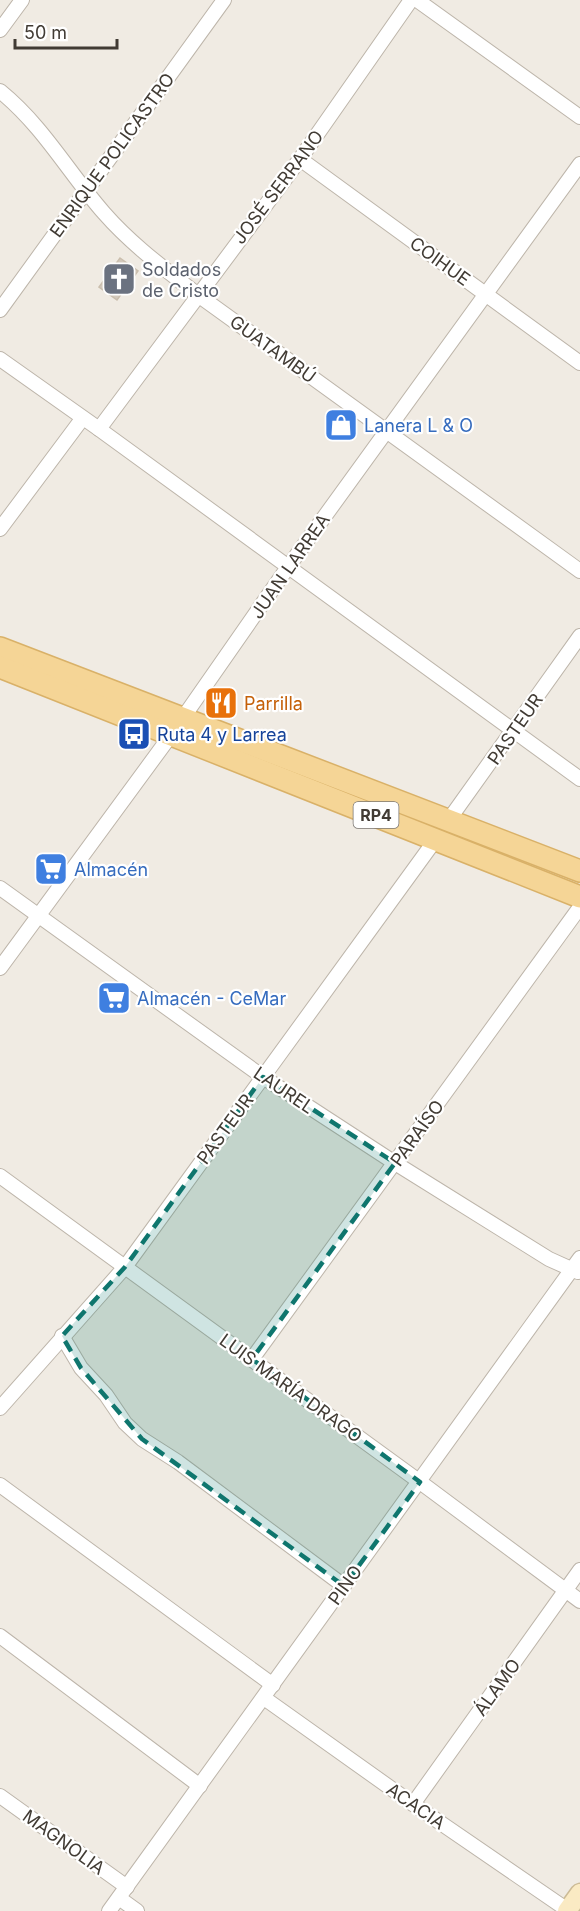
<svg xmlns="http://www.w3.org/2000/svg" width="580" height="1911" viewBox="0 0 580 1911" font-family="Inter,sans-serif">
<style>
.building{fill:#d3c9bc;stroke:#cabead;stroke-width:1.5}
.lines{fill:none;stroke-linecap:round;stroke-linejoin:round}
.street-casing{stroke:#bdb5aa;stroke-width:16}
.secondary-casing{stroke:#ccbb96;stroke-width:21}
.primary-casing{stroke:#d9b168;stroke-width:24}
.street{stroke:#fff;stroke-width:14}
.secondary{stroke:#faeac3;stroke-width:18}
.primary{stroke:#f5d596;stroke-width:21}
.marked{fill:#0f766e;fill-opacity:0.2;stroke:#0f766e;stroke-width:4.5;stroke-dasharray:12 8;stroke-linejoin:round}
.labels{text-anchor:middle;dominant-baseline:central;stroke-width:4.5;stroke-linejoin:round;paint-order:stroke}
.shield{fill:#fff;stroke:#7a7671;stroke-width:1.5}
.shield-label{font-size:16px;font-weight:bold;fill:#413b34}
.street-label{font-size:18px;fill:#413b34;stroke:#fff}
.worship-label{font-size:18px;fill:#5b616d;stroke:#fff;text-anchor:start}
.shop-label{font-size:18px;fill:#366cbe;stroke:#fff;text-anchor:start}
.food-label{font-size:18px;fill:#c56008;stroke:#fff;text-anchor:start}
.transit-label{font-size:18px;fill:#164399;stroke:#fff;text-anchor:start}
</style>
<rect width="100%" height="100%" fill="#f0ebe3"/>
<polygon class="building" points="120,258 138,271 117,300 99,287"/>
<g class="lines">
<defs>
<g id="street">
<polyline points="417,0 580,117"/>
<polyline points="0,30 22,0"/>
<path d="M0 91C44 127 68 172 104 213 132 245 165 269 198 295L580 571"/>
<polyline points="300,159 580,363"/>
<polyline points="0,310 224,0"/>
<polyline points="0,359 99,429 580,779"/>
<polyline points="99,429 300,159 411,0"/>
<polyline points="0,529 82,419"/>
<polyline points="448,821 580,636"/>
<polyline points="0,888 263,1077 395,1163 549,1259 578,1272"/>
<polyline points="0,968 171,735 288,567 580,164"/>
<polyline points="0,1176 420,1482 580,1601"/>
<polyline points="62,1336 81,1368 106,1395 125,1423 142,1439 178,1462 344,1586"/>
<polyline points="252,1359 580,907"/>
<polyline points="0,1408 125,1267 436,839"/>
<polyline points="0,1485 273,1685"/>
<polyline points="0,1636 200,1786"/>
<polyline points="264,1698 413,1804 569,1911"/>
<polyline points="0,1796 127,1887"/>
<polyline points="413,1804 580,1570"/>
<polyline points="119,1898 137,1911"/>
<polyline points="109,1911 580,1258"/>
</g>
<polyline id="secondary" points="567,1911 580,1893"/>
<g id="primary">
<polyline points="0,648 580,871"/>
<polyline points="0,667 580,897"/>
</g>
</defs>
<use href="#street" class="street-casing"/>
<use href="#secondary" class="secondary-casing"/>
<use href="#primary" class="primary-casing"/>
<use href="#street" class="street"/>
<use href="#secondary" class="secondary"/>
<use href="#primary" class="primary"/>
</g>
<path class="marked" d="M263 1077 395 1163 252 1359 420 1482 344 1586 142 1439 81 1368 62 1336 125 1267Z"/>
<defs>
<symbol id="church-square" viewBox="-11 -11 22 22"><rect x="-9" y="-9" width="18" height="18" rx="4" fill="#6b7280" stroke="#fff"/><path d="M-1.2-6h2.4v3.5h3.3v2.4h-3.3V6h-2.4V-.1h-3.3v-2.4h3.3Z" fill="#fff"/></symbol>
<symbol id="shop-square" viewBox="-11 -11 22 22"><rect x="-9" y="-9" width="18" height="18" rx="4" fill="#3f7fe0" stroke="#fff"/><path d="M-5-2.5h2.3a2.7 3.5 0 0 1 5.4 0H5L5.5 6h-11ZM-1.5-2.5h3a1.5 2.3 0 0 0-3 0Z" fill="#fff"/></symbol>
<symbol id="restaurant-square" viewBox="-11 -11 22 22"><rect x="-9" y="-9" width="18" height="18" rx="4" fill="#e8710a" stroke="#fff"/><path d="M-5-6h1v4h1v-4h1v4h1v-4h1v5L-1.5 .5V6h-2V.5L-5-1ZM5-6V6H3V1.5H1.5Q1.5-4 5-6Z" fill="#fff"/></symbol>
<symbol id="bus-square" viewBox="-11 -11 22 22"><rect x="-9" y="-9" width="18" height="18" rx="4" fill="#1a4fb4" stroke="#fff"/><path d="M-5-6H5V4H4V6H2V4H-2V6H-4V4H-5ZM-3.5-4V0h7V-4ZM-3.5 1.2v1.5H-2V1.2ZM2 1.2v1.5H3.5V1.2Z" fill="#fff"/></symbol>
<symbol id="supermarket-square" viewBox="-11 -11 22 22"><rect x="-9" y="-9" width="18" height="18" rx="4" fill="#3f7fe0" stroke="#fff"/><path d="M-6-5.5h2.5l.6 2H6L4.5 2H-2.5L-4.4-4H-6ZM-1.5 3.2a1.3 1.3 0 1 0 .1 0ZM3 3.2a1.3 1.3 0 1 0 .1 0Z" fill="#fff"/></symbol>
</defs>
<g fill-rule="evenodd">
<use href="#church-square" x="100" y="260" width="38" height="38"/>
<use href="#shop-square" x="322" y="406" width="38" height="38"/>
<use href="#restaurant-square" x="202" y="684" width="38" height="38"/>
<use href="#bus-square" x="115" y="715" width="38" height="38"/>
<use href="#supermarket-square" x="32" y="850" width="38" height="38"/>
<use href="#supermarket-square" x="95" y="979" width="38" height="38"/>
</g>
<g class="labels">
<rect class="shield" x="353.5" y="802" width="45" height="26" rx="4.5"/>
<g class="shield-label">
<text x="376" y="815">RP4</text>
</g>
<g class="street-label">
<text transform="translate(112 155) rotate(-54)">ENRIQUE POLICASTRO</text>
<text transform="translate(278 187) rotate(-53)">JOSÉ SERRANO</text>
<text transform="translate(440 261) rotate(36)">COIHUE</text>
<text transform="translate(273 349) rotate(36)">GUATAMBÚ</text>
<text transform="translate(290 566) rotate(-55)">JUAN LARREA</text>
<text transform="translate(515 729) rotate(-55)">PASTEUR</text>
<text transform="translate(284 1090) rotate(34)">LAUREL</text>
<text transform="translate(225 1129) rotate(-54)">PASTEUR</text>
<text transform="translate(417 1133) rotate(-54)">PARAÍSO</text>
<text transform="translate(291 1388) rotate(36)">LUIS MARÍA DRAGO</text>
<text transform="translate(345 1585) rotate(-54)">PINO</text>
<text transform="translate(497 1687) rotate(-54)">ÁLAMO</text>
<text transform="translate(416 1806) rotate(35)">ACACIA</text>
<text transform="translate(64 1842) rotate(36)">MAGNOLIA</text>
</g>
<g class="worship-label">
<text x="142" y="269">Soldados<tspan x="142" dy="21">de Cristo</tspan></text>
</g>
<g class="shop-label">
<text x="364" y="425">Lanera L &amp; O</text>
<text x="74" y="869">Almacén</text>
<text x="137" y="998">Almacén - CeMar</text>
</g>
<g class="food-label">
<text x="244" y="703">Parrilla</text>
</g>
<g class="transit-label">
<text x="157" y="734">Ruta 4 y Larrea</text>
</g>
</g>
<path d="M15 39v9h102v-9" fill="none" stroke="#413b34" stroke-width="3"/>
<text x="24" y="39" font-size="18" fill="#413b34" stroke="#ffffff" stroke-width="4.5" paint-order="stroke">50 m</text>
</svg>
